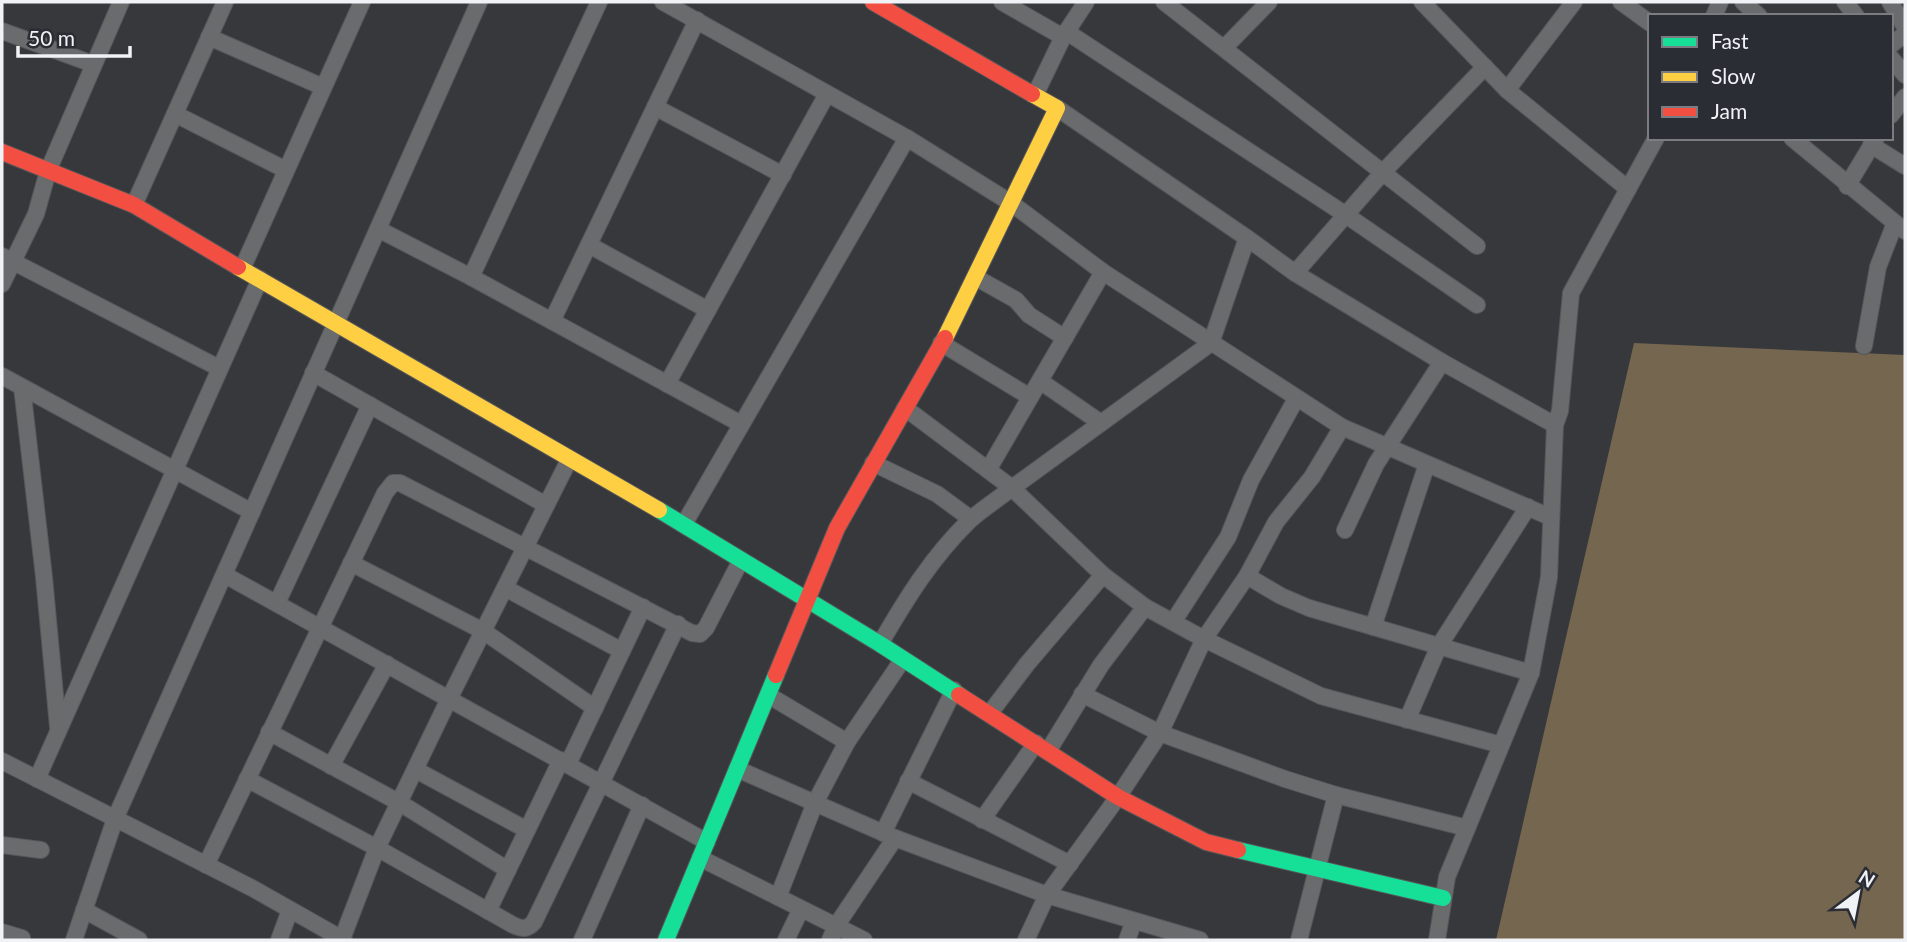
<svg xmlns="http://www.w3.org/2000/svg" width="1907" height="942" viewBox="0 0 1907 942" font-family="Lato,sans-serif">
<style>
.forest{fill:#74664f}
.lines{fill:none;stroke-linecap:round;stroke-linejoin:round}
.street-casing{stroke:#56575a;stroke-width:18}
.fast-casing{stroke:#56575a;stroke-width:18}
.slow-casing{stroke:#56575a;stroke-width:18}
.jam-casing{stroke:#56575a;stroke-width:18}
.street{stroke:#6a6b6d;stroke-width:16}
.fast{stroke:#16e098;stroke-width:16}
.slow{stroke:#ffcf43;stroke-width:16}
.jam{stroke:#f24e42;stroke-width:16}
</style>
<rect width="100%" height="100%" fill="#37383c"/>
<polygon class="forest" points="1634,343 1905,355 1905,940 1496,940"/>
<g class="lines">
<defs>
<g id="street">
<polyline points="663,2 907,138 1011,203 1103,272 1342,427 1550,517"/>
<polyline points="1002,2 1063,37"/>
<polyline points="1164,2 1477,246"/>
<polyline points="1422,2 1507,90 1628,189"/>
<polyline points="1621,2 1650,23"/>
<polyline points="1743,2 1759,16"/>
<polyline points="1845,2 1856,16"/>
<polyline points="1890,2 1905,27"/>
<polyline points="1714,16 1720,2"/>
<polyline points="2,31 93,64"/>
<polyline points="1067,32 1346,215 1477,305"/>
<polyline points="209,37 323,87"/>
<polyline points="1891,45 1905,34"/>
<polyline points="1224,48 1269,2"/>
<polyline points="1891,58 1905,75"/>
<polyline points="1507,90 1574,2"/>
<polyline points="1035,95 1063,37 1086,2"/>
<polyline points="655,107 783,175"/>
<polyline points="1057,108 1247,238"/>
<polyline points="175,114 286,170"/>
<polyline points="1891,115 1905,97"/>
<polyline points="1792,138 1905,231"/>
<polyline points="1871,145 1905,166"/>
<polyline points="1847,186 1876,138"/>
<polyline points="134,205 225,2"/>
<polyline points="378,229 471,277 599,2"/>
<polyline points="589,245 708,310"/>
<polyline points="2,256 219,368"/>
<polyline points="242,269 362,2"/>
<polyline points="1295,273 1442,362 1555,425"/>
<polyline points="471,277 741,424"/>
<polyline points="975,277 1016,300 1029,315 1065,338"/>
<polyline points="2,284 36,214 48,171 121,2"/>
<polyline points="552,321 697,20"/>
<polyline points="941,343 1030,397"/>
<polyline points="1864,346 1878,267 1895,223"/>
<polyline points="313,373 546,505"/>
<polyline points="2,376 252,512"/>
<polyline points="1040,381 1101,423"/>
<polyline points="667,384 827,94"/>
<polyline points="22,387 44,577 58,727"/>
<polyline points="905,408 1012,488 1211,343 1247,238 1295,273 1384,171 1485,67"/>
<polyline points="873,463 937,494 971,519"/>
<polyline points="988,470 1103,272"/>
<polyline points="684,524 907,138"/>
<polyline points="1345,530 1376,464 1442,362"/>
<polyline points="351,563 483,631 595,708"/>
<polyline points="225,575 707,842"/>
<polyline points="1247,576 1281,596 1309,608 1531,673"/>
<polyline points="505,588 622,651"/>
<polyline points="277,603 370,405"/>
<polyline points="1173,622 1228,537 1251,480 1296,399"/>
<polyline points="1373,627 1427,464"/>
<path d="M880 644C906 599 932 557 969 521 982 509 998 499 1012 488L1103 575 1145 607 1204 639 1321 696 1501 745"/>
<polyline points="1082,694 1160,733 1285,779 1336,795 1467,828"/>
<polyline points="768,695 847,742"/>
<polyline points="990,713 1027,664 1103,575"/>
<polyline points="1407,720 1439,646 1528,507"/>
<polyline points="269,732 400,803 508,870"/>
<polyline points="1048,751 1101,665 1145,607"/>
<polyline points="2,761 252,888 344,940"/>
<polyline points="568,764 643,607"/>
<polyline points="331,766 387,664"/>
<polyline points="737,769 895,838 1047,895 1118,797 1160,733 1204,639 1247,576 1276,522 1312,477 1342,427"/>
<polyline points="416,770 527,830"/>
<polyline points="37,779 260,279"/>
<path d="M247 779 377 848 513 925C522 929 527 930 534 922L678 624"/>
<polyline points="908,781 1070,864"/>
<polyline points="982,820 1036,743"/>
<polyline points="883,833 954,690"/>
<polyline points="2,845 41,850"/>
<polyline points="700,858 864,940"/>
<polyline points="206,865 385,493 393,483 400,483 692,633 700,634 706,628 741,560"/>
<polyline points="778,897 815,803 847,742 903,659"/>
<polyline points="84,910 139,940"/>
<polyline points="488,911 561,760"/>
<polyline points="2,932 22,938"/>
<polyline points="342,939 377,848 449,699 569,460"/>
<polyline points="74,940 115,819 479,2"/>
<polyline points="279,940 290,910"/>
<polyline points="582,940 642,805"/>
<polyline points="786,940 801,909"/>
<polyline points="830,940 836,926 895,838"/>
<polyline points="1026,940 1047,895 1200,940"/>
<polyline points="1127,940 1134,921"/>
<polyline points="1299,940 1336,795"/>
<polyline points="1437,940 1447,877 1531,673 1549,577 1555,425 1560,411 1571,293 1656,138"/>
</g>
<g id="fast">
<polyline points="659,510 880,644 959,695"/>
<polyline points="1238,850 1443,898"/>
<polyline points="666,940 776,675"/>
</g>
<g id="slow">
<polyline points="238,267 659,510"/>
<polyline points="945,338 1057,108 1032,94"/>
</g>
<g id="jam">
<polyline points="873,2 1032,94"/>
<polyline points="2,152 134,205 238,267"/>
<polyline points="776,675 837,528 945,338"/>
<polyline points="959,695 1118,797 1206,842 1238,850"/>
</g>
</defs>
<use href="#street" class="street-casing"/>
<use href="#fast" class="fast-casing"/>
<use href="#slow" class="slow-casing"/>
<use href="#jam" class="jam-casing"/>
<use href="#street" class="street"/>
<use href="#fast" class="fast"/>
<use href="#slow" class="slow"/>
<use href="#jam" class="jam"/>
</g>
<rect width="1907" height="942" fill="none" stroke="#f0f2f6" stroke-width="7"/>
<rect x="1648" y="14" width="245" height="126" fill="#2b2d34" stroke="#7a7c82" stroke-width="2"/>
<rect x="1662" y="37" width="35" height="10" fill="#16e098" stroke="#7a7c82" stroke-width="2"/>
<text x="1711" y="49" font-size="21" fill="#f0f2f6">Fast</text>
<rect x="1662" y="72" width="35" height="10" fill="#ffcf43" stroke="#7a7c82" stroke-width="2"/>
<text x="1711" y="84" font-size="21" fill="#f0f2f6">Slow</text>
<rect x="1662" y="107" width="35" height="10" fill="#f24e42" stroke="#7a7c82" stroke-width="2"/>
<text x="1711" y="119" font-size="21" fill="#f0f2f6">Jam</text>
<g transform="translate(1858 893) rotate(32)" stroke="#2b2d34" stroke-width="5" paint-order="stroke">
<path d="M0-5L12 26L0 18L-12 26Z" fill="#f0f2f6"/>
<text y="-10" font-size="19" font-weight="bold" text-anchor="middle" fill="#f0f2f6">N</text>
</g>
<path d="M18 46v10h112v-10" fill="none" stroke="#f0f2f6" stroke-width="3.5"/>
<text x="28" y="46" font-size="21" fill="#f0f2f6" stroke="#2b2d34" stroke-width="5" paint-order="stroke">50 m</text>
</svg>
